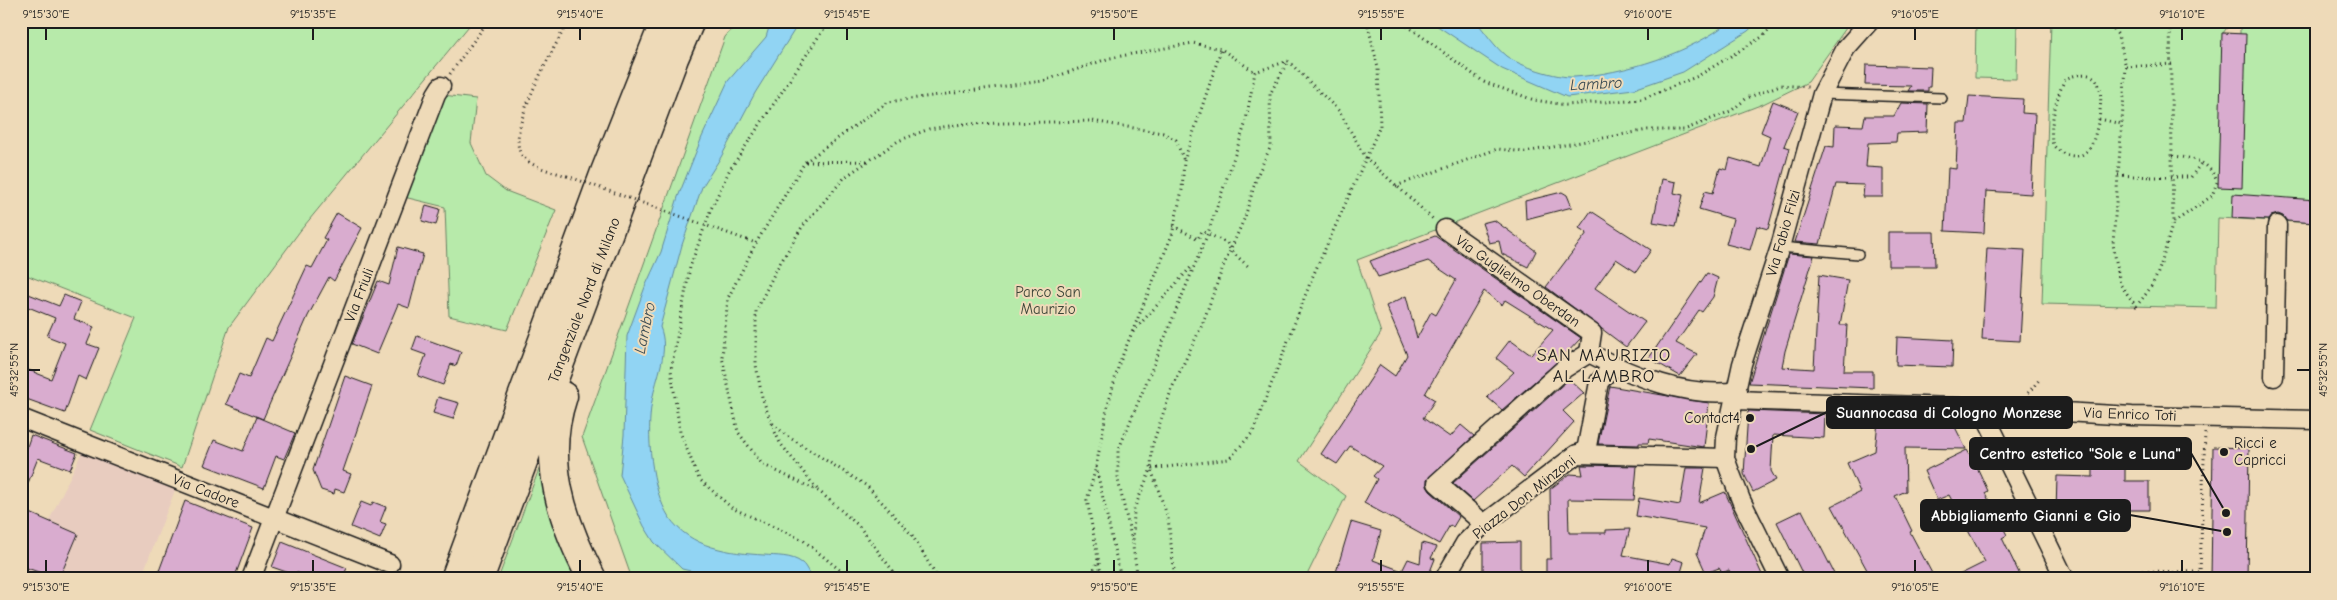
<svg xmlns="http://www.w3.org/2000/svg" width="2337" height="600" viewBox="0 0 2337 600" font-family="'Comic Neue',sans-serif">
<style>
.built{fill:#e8ccbf}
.green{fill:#b7eaaa;stroke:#6a8363}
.water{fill:#91d4f3;stroke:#628a9d}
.building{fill:#d9accf;stroke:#1c1c1c}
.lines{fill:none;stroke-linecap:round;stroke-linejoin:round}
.lane-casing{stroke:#1c1c1c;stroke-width:12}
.street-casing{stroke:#1c1c1c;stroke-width:21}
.highway-casing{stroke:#1c1c1c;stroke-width:31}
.path{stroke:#1c1c1c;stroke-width:3;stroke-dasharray:1 4;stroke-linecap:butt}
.lane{stroke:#eedab8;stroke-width:9}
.street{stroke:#eedab8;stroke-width:18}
.highway{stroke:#eedab8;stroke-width:28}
.path-bridge{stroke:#1c1c1c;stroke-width:3;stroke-dasharray:1 4;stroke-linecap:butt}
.ticks{fill:none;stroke:#1c1c1c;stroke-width:2}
.poi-dot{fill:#1c1c1c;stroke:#eedab8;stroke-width:2}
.labels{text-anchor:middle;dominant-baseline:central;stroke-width:4;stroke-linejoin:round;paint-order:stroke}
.street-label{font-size:15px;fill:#1c1c1c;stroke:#eedab8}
.park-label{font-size:15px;fill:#3b4538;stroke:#eedab8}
.poi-label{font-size:15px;fill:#1c1c1c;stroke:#eedab8;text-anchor:end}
.water-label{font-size:16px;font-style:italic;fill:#394a52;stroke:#eedab8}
.quarter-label{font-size:18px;letter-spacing:1px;fill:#1c1c1c;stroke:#eedab8}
.leader{fill:none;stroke:#1c1c1c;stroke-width:2}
.callout-dot{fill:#1c1c1c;stroke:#eedab8;stroke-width:2}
.callout{fill:#1c1c1c;stroke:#1c1c1c;stroke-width:2}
.callout-label{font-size:16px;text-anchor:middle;font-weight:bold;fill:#fff}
.neatline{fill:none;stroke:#1c1c1c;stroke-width:2}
.ticks-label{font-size:12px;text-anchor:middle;fill:#1c1c1c}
</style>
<rect width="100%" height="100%" fill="#eedab8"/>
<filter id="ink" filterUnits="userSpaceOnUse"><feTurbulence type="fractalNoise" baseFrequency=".02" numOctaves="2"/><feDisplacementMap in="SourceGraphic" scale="10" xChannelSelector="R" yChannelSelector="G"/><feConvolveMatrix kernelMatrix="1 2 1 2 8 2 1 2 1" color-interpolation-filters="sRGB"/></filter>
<g filter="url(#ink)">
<polygon class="built" points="82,452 175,490 143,573 156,579 21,579"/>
<g class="green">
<polygon points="21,21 473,21 300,231 229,327 182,467 90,430 136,318 21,273"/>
<polygon points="739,21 1851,21 1808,82 1763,104 1357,260 1381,333 1299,461 1346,496 1305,579 632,579 582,437 725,37"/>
<polygon points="1976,21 2017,21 2016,79 1975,78"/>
<polygon points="2051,21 2232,21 2223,33 2240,34 2240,21 2316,23 2316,223 2218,218 2216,308 2042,304"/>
<polygon points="443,95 476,99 471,143 486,176 506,191 556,210 507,330 449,316 445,207 404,197"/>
<polygon points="542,461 582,579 498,579"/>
</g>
<g class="water">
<path d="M771 21H800L755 93 721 157 702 187 682 245 660 327C670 351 656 377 652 401 646 433 651 489 669 517 690 548 730 553 764 555 776 556 792 555 802 563 806 566 809 574 812 579H724L682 569 654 542 644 526 620 475 624 435 627 336 645 287 661 252 678 197 702 137 728 81 766 37Z"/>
<path d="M1430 21H1476C1485 32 1495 47 1506 56 1520 66 1557 78 1574 77 1623 74 1692 53 1730 21H1759L1748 31 1683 72 1634 89 1567 97 1502 69Z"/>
</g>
<g class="building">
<polygon points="2222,33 2246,34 2242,188 2218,187"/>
<polygon points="1866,65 1931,67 1930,87 1928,87 1928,91 1908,91 1911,86 1865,85"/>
<polygon points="1969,96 2023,99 2022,113 2035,114 2031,194 1986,191 1984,233 1945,231 1948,168 1956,169 1958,123 1966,123"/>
<polygon points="1773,101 1798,111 1784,146 1790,148 1768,229 1757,226 1750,250 1726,244 1733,219 1699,209 1705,191 1713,193 1720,168 1727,170 1730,158 1761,167 1770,136 1761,132"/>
<polygon points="1901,103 1928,104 1927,132 1897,133 1896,142 1868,143 1866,167 1883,168 1883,197 1863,197 1864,185 1836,184 1820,244 1795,242 1826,146 1834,147 1835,125 1863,126 1865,116 1894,116"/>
<polygon points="1662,179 1676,182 1674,193 1683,195 1676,226 1653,222"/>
<polygon points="1562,192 1567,195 1572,207 1526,219 1525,201"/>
<polygon points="2233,194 2316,200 2316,223 2287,221 2283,216 2278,214 2271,216 2268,220 2232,218"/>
<polygon points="426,205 440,209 436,225 422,221"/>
<polygon points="1591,211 1651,250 1636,272 1616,259 1595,288 1645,322 1626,347 1546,287 1587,233 1579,228"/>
<polygon points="337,213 362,228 334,281 329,277 308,316 263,419 226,404 239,374 249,378 266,338 272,341 307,266 312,268 327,240 323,238"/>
<polygon points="1494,220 1536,251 1528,267 1502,254 1499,241 1489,243 1482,223"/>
<polygon points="1888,232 1934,232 1935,266 1888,266"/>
<polygon points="1435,236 1581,338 1564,356 1502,410 1487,397 1514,372 1496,358 1510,340 1531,355 1553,330 1505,300 1502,305 1484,291 1425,394 1435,400 1423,418 1450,437 1461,425 1474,436 1427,480 1427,486 1430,491 1459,517 1453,527 1450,525 1439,544 1364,503 1377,479 1373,476 1382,466 1350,446 1337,464 1321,454 1380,365 1395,376 1407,355 1386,306 1406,296 1417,338 1431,312 1436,315 1456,280 1428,261 1378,277 1370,261"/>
<polygon points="398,247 423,254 409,308 398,304 377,354 352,344 378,281 389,285"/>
<polygon points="1987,248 2025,250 2020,341 1982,339"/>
<polygon points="1789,254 1814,256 1785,351 1782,367 1814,369 1819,275 1848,280 1840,325 1847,325 1844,371 1873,371 1873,388 1749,383"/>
<polygon points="1707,273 1718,278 1713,297 1702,312 1699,310 1676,343 1697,354 1680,376 1649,358"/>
<polygon points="21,291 59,306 64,295 81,302 74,319 94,327 87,344 99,348 86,380 78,376 65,413 21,397 21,367 51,379 65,343 47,336 55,318 21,304"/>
<polygon points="417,336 461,352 456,366 451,364 443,385 418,376 426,355 412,350"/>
<polygon points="1897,337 1953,340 1952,367 1896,365"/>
<polygon points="345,376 372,386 343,471 351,474 344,492 335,489 334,494 321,490 313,470"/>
<polygon points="1569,379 1584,393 1563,411 1574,422 1524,477 1512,466 1473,501 1453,483"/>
<polygon points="1610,386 1709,403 1704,447 1649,439 1648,443 1639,443 1639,445 1598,444"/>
<polygon points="438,397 459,403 453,419 433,413"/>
<polygon points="1749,411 1825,414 1824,438 1773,435 1771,471 1776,480 1753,492 1744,474 1748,412"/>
<polygon points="257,417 295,433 284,459 276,456 264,488 204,465 214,440 243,451"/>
<polygon points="1878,421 1954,425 1966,449 1905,448 1906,491 1895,496 1912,531 1910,532 1935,579 1872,579 1832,506 1860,492 1847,463 1875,451"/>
<polygon points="31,435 77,453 70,470 38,458 22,498 21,464"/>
<polygon points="2213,447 2249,448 2247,579 2211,579"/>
<polygon points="2093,448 2125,449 2125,481 2149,481 2149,510 2113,510 2113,531 2090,530 2091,513 2056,513 2057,476 2093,477"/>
<polygon points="1967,450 1976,465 1988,491 1985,493 2007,535 2002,538 2022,579 1951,579 1985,562 1949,495 1937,500 1924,471"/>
<polygon points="1581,465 1637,466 1634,500 1568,499 1569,533 1606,533 1606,530 1630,529 1623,555 1670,564 1672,558 1684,562 1679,579 1653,572 1651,579 1611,579 1611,576 1546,579 1546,559 1551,559 1550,489 1570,474 1583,475"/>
<polygon points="1686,468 1705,468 1699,503 1725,492 1764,579 1733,579 1729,570 1722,573 1719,568 1706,573 1697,553 1705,528 1636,516 1639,498 1680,505"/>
<polygon points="185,501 253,528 234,579 178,579 159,571"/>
<polygon points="361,502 371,506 373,502 386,507 380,522 386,524 380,539 351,527"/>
<polygon points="21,509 78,534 59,579 21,566"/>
<polygon points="1802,510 1831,567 1837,579 1805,579 1777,522"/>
<polygon points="1351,522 1381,531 1373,560 1402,571 1408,559 1420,563 1422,543 1437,547 1431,558 1435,559 1427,579 1334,579"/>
<polygon points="282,542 347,568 342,579 311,579 296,572 295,575 272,567"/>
<polygon points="1520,542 1520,579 1483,579 1483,543"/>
</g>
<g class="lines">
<defs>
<g id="lane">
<polyline points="1822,94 1942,98"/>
<polyline points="1780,247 1858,254"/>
</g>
<g id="street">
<path d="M1445 229 1592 333 1589 353C1633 376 1688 399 1738 391"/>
<polyline points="2274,377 2277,225"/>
<polyline points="1734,400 2015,409 2132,416 2316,420"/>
<polyline points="1982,409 2065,579"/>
<polyline points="21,418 390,564"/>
<polyline points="1583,453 1587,446 1599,382 1613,366"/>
<polyline points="1484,524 1437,483 1565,368 1589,353"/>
<polyline points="251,579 436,94 441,86"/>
<polyline points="1444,579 1465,543 1484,524 1577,454 1725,458"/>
<polyline points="1780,579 1741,500 1729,469 1725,458 1726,437 1742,364 1780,247 1822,94 1846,48 1870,21"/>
</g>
<g id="highway">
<path d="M563 396C541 461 562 521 592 579"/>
<polyline points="455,579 605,172 665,21"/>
<polyline points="479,579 674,58 690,21"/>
</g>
</defs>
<use href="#lane" class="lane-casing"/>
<use href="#street" class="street-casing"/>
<use href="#highway" class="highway-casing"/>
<g class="path">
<polyline points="829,21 729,171 711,209 690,267 671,370 680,432 699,479 732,508 803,540 841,571 847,579"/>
<polyline points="1367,21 1378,68 1380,126 1366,158 1433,219"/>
<polyline points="1388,21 1406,25 1484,82 1534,100 1566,105 1642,99 1698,76 1762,37 1778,21"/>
<path d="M2108 21 2118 35 2126 67 2113 244 2120 284 2136 306C2163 277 2161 258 2173 223L2170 21"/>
<polyline points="2126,67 2172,64"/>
<polyline points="450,74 488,21"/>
<path d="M2099 119C2095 133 2093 157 2074 156 2064 155 2059 152 2053 145 2048 129 2057 95 2065 79 2103 63 2103 91 2099 119L2122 124"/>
<path d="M2173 156C2193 158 2210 161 2217 182L2212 196 2173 223"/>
<polyline points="806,162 867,161"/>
<polyline points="2118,175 2151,177"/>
<path d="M567 176C552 171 527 167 520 152 508 125 555 48 568 21"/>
<polyline points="2191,177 2202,162"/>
<polyline points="1396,186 1497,149 1525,152 1648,130 1684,130 1731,111 1747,98 1780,85 1808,87"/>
<polyline points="1173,226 1198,239 1202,231 1227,243 1231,251 1249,267"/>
<polyline points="747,240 756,243"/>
<polyline points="1133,332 1192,266"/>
<polyline points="2028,393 2040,379"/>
<polyline points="771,423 780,443 817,489"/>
<polyline points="1096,467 1121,579"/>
<polyline points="1132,541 1118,480 1118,451 1208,233 1245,125 1255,72 1288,61"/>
<polyline points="899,579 859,526 820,492 762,464 738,432 722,357 728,298 756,243 805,162 888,102 1043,81 1110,58 1193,43 1221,49 1255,72"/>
<polyline points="938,579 912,535 867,486 787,436 771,422 762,397 756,365 756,311 775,272 802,227 845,177 898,141 929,129 963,124 1092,121 1163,133 1176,140 1184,161"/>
<polyline points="1091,579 1098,559"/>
<polyline points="1102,579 1087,500 1096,467 1107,409 1119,364 1172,235 1182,190 1184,161 1221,50"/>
<polyline points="1138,579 1133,547 1134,509 1151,469 1229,459 1253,432 1312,278 1366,158 1339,111 1288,61"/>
<polyline points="1175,579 1168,518 1151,469 1152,446 1172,388 1202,325 1223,267 1245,217 1257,176 1271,146 1270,94 1288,61"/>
<polyline points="2136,579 2136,571 2200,572 2205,432"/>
</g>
<use href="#lane" class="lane"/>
<use href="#street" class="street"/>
<use href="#highway" class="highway"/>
<g class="path-bridge">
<polyline points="567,176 747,240"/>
<polyline points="2151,177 2191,177"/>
</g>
</g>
</g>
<path class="ticks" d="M46 28V40M313 28V40M580 28V40M847 28V40M1114 28V40M1381 28V40M1648 28V40M1915 28V40M2182 28V40M28 370H40M2297 370H2310M46 560V572M313 560V572M580 560V572M847 560V572M1114 560V572M1381 560V572M1648 560V572M1915 560V572M2182 560V572"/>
<g class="poi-dot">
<circle cx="1750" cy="418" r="5"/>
<circle cx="2224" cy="452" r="5"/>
</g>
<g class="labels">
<g class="street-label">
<text transform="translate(1783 233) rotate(-74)">Via Fabio Filzi</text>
<text transform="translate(1518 281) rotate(35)">Via Guglielmo Oberdan</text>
<text transform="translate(359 295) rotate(-69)">Via Friuli</text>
<text transform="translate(584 300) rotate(-69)">Tangenziale Nord di Milano</text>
<text transform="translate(2130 414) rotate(2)">Via Enrico Toti</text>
<text transform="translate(206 491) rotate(21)">Via Cadore</text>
<text transform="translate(1524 497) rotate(-38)">Piazza Don Minzoni</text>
</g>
<g class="park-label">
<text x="1048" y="292">Parco San<tspan x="1048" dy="17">Maurizio</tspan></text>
</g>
<g class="poi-label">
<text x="1740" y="418">Contact4</text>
<text x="2234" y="443" text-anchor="start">Ricci e<tspan x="2234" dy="17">Capricci</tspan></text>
</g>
<g class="water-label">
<text transform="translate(1596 84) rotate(-3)">Lambro</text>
<text transform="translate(645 328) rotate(-78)">Lambro</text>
</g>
<g class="quarter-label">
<text x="1604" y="355">SAN MAURIZIO<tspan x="1604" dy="21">AL LAMBRO</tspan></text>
</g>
</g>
<path class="leader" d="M1751 449L1827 412M2226 513L2191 453M2227 532L2130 515"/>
<g class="callout-dot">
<circle cx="1751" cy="449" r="5"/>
<circle cx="2226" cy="513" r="5"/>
<circle cx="2227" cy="532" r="5"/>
</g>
<g class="callout">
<rect x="1827" y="397" width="245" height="31" rx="5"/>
<rect x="1970" y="438" width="221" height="31" rx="5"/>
<rect x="1921" y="500" width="209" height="31" rx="5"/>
</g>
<g class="callout-label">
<text x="1949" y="418">Suannocasa di Cologno Monzese</text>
<text x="2080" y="459">Centro estetico "Sole e Luna"</text>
<text x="2026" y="521">Abbigliamento Gianni e Gio</text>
</g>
<rect width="2337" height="600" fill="none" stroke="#eedab8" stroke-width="55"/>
<rect x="28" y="28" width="2282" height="544" class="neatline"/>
<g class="ticks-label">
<text x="46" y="18">9°15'30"E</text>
<text x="313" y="18">9°15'35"E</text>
<text x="580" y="18">9°15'40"E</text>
<text x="847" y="18">9°15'45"E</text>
<text x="1114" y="18">9°15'50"E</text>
<text x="1381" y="18">9°15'55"E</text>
<text x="1648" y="18">9°16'00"E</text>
<text x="1915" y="18">9°16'05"E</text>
<text x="2182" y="18">9°16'10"E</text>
<text transform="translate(14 370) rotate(-90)" y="4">45°32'55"N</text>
<text transform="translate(2323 370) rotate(-90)" y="4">45°32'55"N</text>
<text x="46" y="591">9°15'30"E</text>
<text x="313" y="591">9°15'35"E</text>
<text x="580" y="591">9°15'40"E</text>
<text x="847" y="591">9°15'45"E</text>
<text x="1114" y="591">9°15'50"E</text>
<text x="1381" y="591">9°15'55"E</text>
<text x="1648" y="591">9°16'00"E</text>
<text x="1915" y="591">9°16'05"E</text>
<text x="2182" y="591">9°16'10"E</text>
</g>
</svg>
